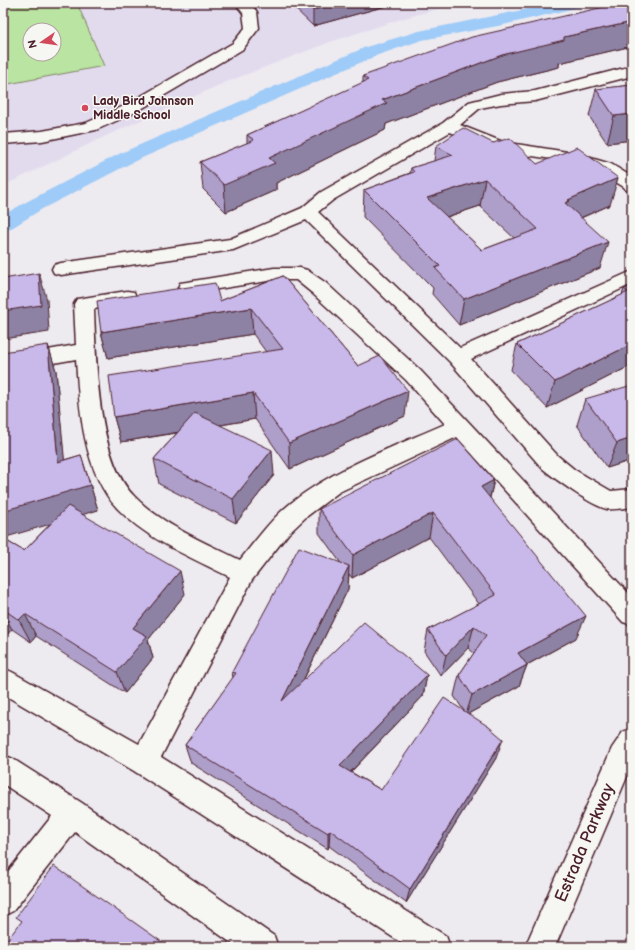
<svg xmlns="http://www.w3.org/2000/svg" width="635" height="950" viewBox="0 0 635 950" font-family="'Balsamiq Sans',sans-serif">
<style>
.built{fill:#e2dbee;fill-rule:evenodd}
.green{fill:#b9e4a1;stroke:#828266;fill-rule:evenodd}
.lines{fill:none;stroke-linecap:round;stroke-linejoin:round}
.canal{fill:#9ecbf8;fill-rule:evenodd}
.minor-casing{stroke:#4a1f2b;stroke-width:3}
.minor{fill:#f6f6f2;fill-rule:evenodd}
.wall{fill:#ad9fc9;stroke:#4a1f2b;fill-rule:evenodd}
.shaded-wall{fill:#8d82a4;stroke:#4a1f2b}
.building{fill:#c9b9ea;stroke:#4a1f2b;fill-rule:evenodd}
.poi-dot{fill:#d1495b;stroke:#f6f6f2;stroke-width:1.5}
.labels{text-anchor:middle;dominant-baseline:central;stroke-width:3;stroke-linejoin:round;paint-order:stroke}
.far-poi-label{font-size:12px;font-weight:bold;fill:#4a1f2b;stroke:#f6f6f2;text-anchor:start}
.near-street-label{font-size:17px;fill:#4a1f2b;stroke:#f6f6f2}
</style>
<rect width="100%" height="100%" fill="#edeaf0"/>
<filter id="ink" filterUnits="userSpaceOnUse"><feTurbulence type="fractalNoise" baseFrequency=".025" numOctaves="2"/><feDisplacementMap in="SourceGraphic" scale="8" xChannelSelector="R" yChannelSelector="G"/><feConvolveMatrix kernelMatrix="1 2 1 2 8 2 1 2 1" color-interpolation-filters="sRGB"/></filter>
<g filter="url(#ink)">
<path class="built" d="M3 3H461L404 18 330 42 224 83 110 134 3 186ZM30 30H54V54H30Z"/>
<path class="green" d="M3 3H77L104 66 3 85ZM30 30H54V54H30Z"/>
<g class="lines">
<polygon class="canal" points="557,3 586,3 584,6 503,25 422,40 378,55 135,161 42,209 10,229 3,230 3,215 28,201 121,153 366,47 419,31"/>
<defs>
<g id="minor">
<polygon points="235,3 250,3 257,12 259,28 243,49 136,112 96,130 42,141 3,144 3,134 42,131 86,123 124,106 233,43 245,28 243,13"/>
<path d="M632 66V76L535 101 501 104 480 108 460 125 503 142 574 153 611 164 632 177V191L626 190 624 187 599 172 565 161 500 151 450 132 333 200 318 212 460 348 632 271V284L471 359 558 456 575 470 611 491 632 489V507C624 508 615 510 607 509 592 506 555 479 542 468L450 362 306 220 233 250 61 275 54 273 52 269 54 265 61 263 230 239 302 208 321 192 443 123 469 102 501 94 535 91Z"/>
<path d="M274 268H300L307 270 326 283 420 370 632 597V625L623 622 457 437 339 492 306 517 288 534 252 580 161 757 446 936 450 947H408L134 771 3 694V668L12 672 139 744 230 577C192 558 148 540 118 509 83 473 79 406 76 359L3 372V358L76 345 74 304 77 299 127 291 134 292 136 297 134 302 94 309C96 360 97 459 134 496 162 525 204 542 240 560 256 540 271 519 291 503 335 468 393 447 445 424L406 380 312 293 296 280H274L187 294 180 293 178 288 180 283 187 282Z"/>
<polygon points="632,728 632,765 555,947 525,947 612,748 623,732"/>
<polygon points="3,755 13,759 82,803 274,936 278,947 237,947 75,832 13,911 3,916 3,878 52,816 3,784"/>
</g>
</defs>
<use href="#minor" class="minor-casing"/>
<use href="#minor" class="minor"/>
</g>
<g class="wall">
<polygon points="289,3 397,3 313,26"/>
<polygon points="615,3 632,3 632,46 559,63 559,67 497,82 386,124 385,130 276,183 276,190 226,212 203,189 200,162 247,143 247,135 363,83 363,76 615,4"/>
<polygon points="632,85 632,140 607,143 589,116 596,89"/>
<path d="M493 143 537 164 610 205 581 218 600 268 459 325 432 294 433 288 363 217 364 190 410 173 411 168 434 161 436 146ZM480 206 514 238 482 250 447 217Z"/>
<polygon points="283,276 358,366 405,416 290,469 255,419 221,425 274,475 236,523 159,484 154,459 177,433 121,442 114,417 266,352 253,334 108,358 101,332 220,301"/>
<polygon points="632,286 632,365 547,408 511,370 517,344 622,295 624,289"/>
<polygon points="48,345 56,371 64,460 81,455 98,510 82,514 185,594 148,640 153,658 125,693 36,636 31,642 12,629 3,639 3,539 24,551 50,524"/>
<polygon points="585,399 632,460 607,468 577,425"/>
<path d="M494 480 490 498 576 638 527 665 519 686 468 714 496 758 406 903 329 846 328 849 191 763 185 745 233 678 232 672 340 562 319 533V509ZM429 537 479 604 428 630 424 651 441 676 468 648 474 653 459 675 454 696 464 711 381 790 351 772 423 696 427 675 303 681 348 589 349 574 352 578Z"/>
</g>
<g class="shaded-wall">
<polygon points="340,3 397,3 313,26 313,10"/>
<polygon points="632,22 632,46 559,63 559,67 497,82 386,124 385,130 276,183 276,190 226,212 224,185 269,158 382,100 502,55 564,37"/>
<polygon points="632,114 632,140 607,143 614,116"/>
<polygon points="618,178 610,205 564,225 565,203 568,200"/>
<polygon points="485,179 480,206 424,224 427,198"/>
<polygon points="608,242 600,268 459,325 464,299"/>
<polygon points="39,273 47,300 49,332 3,339 3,311"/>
<polygon points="251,308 253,334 108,358 101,332"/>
<polygon points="632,344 632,365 547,408 555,382"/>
<polygon points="48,345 56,371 67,487 58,462"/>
<polygon points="408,391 405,416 290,469 289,443"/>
<polygon points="253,393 255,419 121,442 114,417"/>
<polygon points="632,438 632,460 607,468 617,443"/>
<polygon points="272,450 274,475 236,523 233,499"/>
<polygon points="81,455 98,510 3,538 3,511"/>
<polygon points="494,480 488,505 481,487"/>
<polygon points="433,513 429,537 352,578 353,555"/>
<polygon points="349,566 348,589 283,721 282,701"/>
<polygon points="180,571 185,594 148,640 153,658 125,693 117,672 133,628"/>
<polygon points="3,613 12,629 3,639"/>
<polygon points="25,614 36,636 31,642 19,620"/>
<polygon points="586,616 576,638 510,674 518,653"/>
<polygon points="474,626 468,648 441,676 446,655"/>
<polygon points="527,665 519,686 466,715 472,695"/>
<polygon points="427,675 423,696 339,784 340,766"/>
<polygon points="503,739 496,758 406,903 410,889"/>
<polygon points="330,830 329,846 328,849 328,833"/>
</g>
<g class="building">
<polygon points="305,3 340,3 313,10"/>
<polygon points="616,3 632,3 632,22 564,37 564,40 502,55 382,100 387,103 269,158 275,163 224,185 200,162 254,140 247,135 368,80 363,76 472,37 617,4"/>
<polygon points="632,85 632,114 614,116 596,89"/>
<path d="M463 128 493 143 510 138 537 164 577 147 618 178 568 200 570 201 565 203 608 242 464 299 435 268 440 266 364 190 414 172 411 168 453 155 436 146ZM485 179 538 229 482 250 427 198Z"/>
<polygon points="39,273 41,305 3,311 3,279"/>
<polygon points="283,276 358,366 380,356 408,391 289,443 253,393 114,417 109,376 283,349 251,308 101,332 97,301 215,283 220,301"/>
<polygon points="632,286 632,344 555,382 517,344 628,292 624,289"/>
<polygon points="48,345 58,462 81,455 90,485 3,511 3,352"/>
<polygon points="632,385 632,438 617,443 585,399"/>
<polygon points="195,413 272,450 233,499 154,459"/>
<polygon points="458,439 494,480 481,487 586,616 518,653 527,665 472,695 459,675 486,635 474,626 446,655 428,630 496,595 433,513 353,555 319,509"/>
<polygon points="68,506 180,571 133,628 147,636 117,672 25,614 19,620 3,609 3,539 24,551"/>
<polygon points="299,547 349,566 282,701 364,622 427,675 340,766 381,790 444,698 489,727 503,739 410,889 330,830 328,833 185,745 236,673 232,672"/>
<polygon points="54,866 169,947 3,947 3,945 22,921 16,917"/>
</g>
</g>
<circle class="poi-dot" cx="85" cy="108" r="4"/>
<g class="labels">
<g class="far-poi-label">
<text x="93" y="101">Lady Bird Johnson<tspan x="93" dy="14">Middle School</tspan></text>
</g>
<g class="near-street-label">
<text transform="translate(585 843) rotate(-67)">Estrada Parkway</text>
</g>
</g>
<rect width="635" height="950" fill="none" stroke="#f6f6f2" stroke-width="16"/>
<rect x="8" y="8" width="619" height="934" fill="none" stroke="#4a1f2b" stroke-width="1.5" filter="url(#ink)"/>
<g transform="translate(42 42) rotate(257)"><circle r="19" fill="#f6f6f2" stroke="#b1a0a2"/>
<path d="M0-3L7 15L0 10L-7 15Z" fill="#d1495b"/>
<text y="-6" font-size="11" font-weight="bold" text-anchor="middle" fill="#4a1f2b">N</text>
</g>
</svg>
